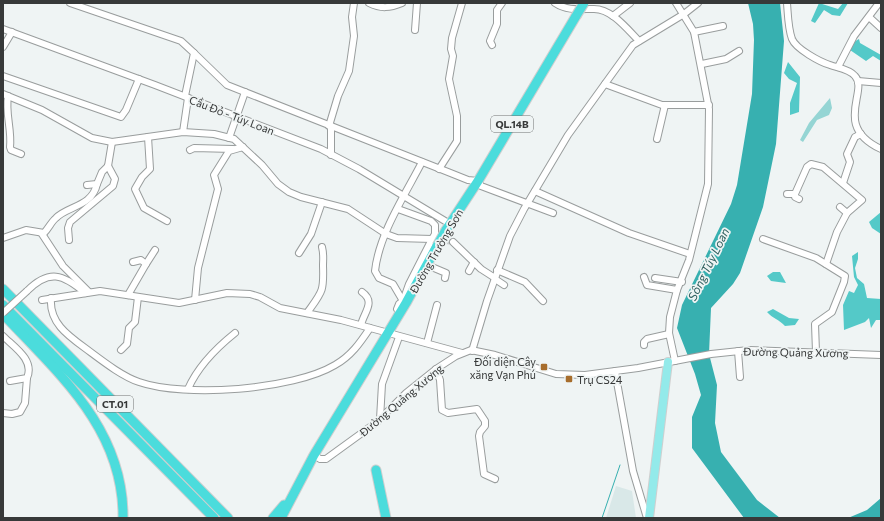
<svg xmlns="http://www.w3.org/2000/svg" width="884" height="521" viewBox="0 0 884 521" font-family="Commissioner,sans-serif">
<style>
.built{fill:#d9e8e8}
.green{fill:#95d5d4}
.forest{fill:#54c9c8}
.water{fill:#37b0b0}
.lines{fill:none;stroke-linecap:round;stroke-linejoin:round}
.stream{stroke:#37b0b0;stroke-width:1}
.minor-tunnel{stroke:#cacfcf;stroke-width:6;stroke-dasharray:6 3;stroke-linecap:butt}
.minor-casing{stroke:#999d9d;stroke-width:8}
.major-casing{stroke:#cfcfcf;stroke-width:10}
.highway-casing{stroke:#cfcfcf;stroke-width:11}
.minor{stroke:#fff;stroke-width:6}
.major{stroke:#93eaea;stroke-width:8}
.highway{stroke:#4bdcdc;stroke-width:9}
.minor-bridge-casing{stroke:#999d9d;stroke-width:8;stroke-linecap:butt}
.highway-bridge-casing{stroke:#cfcfcf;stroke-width:11;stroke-linecap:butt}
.minor-bridge{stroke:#fff;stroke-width:6}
.highway-bridge{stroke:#4bdcdc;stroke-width:9}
.poi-dot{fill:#a76d2c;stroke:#eff4f4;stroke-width:1.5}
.labels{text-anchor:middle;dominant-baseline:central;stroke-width:3.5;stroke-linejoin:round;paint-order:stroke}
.shield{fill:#eff4f4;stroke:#6e7171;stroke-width:1}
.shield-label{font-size:10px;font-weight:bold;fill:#373939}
.street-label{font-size:11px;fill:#373939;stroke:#eff4f4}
.poi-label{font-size:11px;fill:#373939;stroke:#eff4f4;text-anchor:end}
.water-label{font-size:12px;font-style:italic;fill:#2d5f5e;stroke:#eff4f4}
</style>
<rect width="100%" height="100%" fill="#eff4f4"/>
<polygon class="built" points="616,486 632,491 636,518 606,518"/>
<polygon class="green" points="830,98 832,108 829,115 817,120 803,142 800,140 809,123"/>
<g class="forest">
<polygon points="819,3 838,9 843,3 848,3 840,16 832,15 824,10 815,23 811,21"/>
<polygon points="859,39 860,43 881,55 881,61 873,56 866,61 850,50 852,43"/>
<polygon points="788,62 800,77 799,112 790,115 790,103 797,83 789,79 784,73"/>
<polygon points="881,212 881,234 872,228 869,222"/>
<polygon points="858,252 858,259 855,268 857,278 864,284 867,298 881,299 881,320 876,320 871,328 869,318 865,322 844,330 843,305 849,291 854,293 858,285 854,277 852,256"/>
<polygon points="773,272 780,272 786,283 771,281 767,276"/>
<path d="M773 309 789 318 799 319 795 325 785 326C780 320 772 318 767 312Z"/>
</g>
<g class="water">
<polygon points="748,3 780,3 784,41 776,144 763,207 740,273 733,284 711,308 709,354 717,385 715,423 721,452 757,500 780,518 744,518 692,448 692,417 701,395 695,374 677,328 682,305 731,204 737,185 752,94 754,40 753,24"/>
<polygon points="881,498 881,518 848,518 867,510"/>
</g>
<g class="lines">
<polyline class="stream" points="602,518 620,465"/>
<polyline class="minor-tunnel" points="437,240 453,242"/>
<defs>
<g id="minor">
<polyline points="70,3 181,41 194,53 185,96"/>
<path d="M369 3C381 9 390 8 402 3"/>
<path d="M555 3C567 11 580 9 594 9 612 9 627 29 639 41"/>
<path d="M787 3C788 15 788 28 792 39 796 49 820 62 830 65 838 68 849 69 855 76 869 91 832 126 881 149"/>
<polyline points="613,16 630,3"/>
<polyline points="869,17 881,28"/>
<polyline points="3,29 155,85 321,149 359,169 450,224"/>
<polyline points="415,30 417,3"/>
<polyline points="694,32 723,26"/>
<polyline points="492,45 490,41 497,24 497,10 502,3"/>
<polyline points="3,47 12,32"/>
<polyline points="194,53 227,85 448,172 468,180 478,181 481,186 553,213"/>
<polyline points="702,64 726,59 739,51"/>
<polyline points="838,67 854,36 879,3"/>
<polyline points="3,76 121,117 126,110 139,79"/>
<polyline points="858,81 881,83"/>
<polyline points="605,84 662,105 709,105"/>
<polyline points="3,94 42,110 92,138 112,142 183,132 214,134 234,139 262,165 278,184 289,192 301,197 348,209 386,234 397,238 432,239 435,234 435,225 431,221 398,209"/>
<path d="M8 96C5 113 12 130 10 147L11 150 21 154"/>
<polyline points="329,126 338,96 349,71 354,36 352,17 354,3"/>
<polyline points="331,126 331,155"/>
<polyline points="183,132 188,98"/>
<polyline points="148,137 150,169 142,177 135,189 144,208 167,221"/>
<polyline points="229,138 245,92"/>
<polyline points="657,139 665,105"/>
<polyline points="190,150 194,148 233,149"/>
<polyline points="439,169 457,141 457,116 449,79 453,56 451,49 452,38 462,3"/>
<polyline points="843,183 850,162 847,154 855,137 861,134"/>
<polyline points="87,185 97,184 102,172 108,166 112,142"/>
<polyline points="535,191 629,233 690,254"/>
<polyline points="787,194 795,194"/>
<polyline points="799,199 795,197 795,194 807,167 811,164 823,167 862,200 847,213 837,232 826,264"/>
<polyline points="840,207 847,213"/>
<polyline points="42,234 63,266 89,292"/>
<path d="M3 238 26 230 44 233C49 228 51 222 56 218 67 206 92 207 97 184"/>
<polyline points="763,239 816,258 845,276 844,282 832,312 815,324 816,352"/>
<polyline points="69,240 68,228 70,222 113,186 115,179 108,166"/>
<polyline points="453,242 481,269 495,278"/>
<polyline points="299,253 311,234 322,202"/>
<polyline points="133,262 141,260 146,264 155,250"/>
<polyline points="427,265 446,273 445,278"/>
<polyline points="497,270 525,282 543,301"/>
<polyline points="469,271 474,262"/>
<polyline points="644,277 647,285 677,290"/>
<polyline points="655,278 682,282"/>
<polyline points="495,279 504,285"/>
<path d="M27 291C49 269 63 274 85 293"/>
<polyline points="128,295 146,264"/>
<path d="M51 298C49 322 67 335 85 348 100 359 121 376 139 382 185 398 293 390 335 365 351 356 360 343 370 328"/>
<polyline points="42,300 100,291 179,303 227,293 250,294 260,297 280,308 341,320 462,353"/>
<polyline points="195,300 198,268 218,189 214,175 229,151 243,147"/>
<path d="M403 301 393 284 379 278 375 271C379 234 405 195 422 162"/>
<polyline points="401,311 397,309 399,304 403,301 409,284 432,239"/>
<path d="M307 313C322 292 324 292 323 266 323 259 324 255 322 247"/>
<path d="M361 325C364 312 376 302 362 292"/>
<path d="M3 336C14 347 35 360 27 378L10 381"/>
<polyline points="427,343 437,305"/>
<polyline points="644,345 644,342 647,339 669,334"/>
<polyline points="121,350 127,344 129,328 135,322 138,297"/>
<polyline points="472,351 487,301 510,236 524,209 568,135 633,45 684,14 698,3"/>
<polyline points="738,351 740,377"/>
<polyline points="675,361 669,333 670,317 677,290 689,260 708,184 709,109 694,32 676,3"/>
<polyline points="436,369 440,380 442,410 448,413 477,409 485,421 485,426 480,432 479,436 484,474 495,479"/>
<polyline points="615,371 633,471 647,518"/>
<path d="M188 389C198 366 215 349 235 333"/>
<polyline points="3,413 12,414 20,412 25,403 27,378"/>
<polyline points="380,419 382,384 399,337"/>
<polyline points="314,455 320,459 326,459 377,422 406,393 436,369 456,356 471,350 495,355 556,374 585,375 638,368 711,354 749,350 881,355"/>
</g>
<polyline id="major" points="649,518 668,362"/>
<g id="highway">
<polyline points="446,230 478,181 576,16"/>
<polyline points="3,289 228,518"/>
<polyline points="3,305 214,518"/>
<path d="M3 314C59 374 124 429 123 518"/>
<polyline points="376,470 386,518"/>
<polyline points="273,518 284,505"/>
<polyline points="281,518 314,455 406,303 437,246"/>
</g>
</defs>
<use href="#minor" class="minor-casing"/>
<use href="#major" class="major-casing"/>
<use href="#highway" class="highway-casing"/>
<use href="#minor" class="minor"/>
<use href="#major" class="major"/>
<use href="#highway" class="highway"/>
<defs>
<polyline id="minor-bridge" points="3,313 27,291"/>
<g id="highway-bridge">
<polyline points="576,16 584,3"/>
<polyline points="437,246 446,230"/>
</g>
</defs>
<use href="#minor-bridge" class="minor-bridge-casing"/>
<use href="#highway-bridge" class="highway-bridge-casing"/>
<use href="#minor-bridge" class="minor-bridge"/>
<use href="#highway-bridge" class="highway-bridge"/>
</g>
<g class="poi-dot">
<rect x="540" y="363" width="8" height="8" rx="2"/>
<rect x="565" y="375" width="8" height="8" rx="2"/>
</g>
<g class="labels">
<g class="shield">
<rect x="491" y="116" width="42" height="16" rx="3"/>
<rect x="97" y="396" width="36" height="16" rx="3"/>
</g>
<g class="shield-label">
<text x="512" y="124">QL.14B</text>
<text x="115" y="404">CT.01</text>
</g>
<g class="street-label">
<text transform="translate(232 115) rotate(21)">Cầu Đỏ - Túy Loan</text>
<text transform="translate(436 251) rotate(-60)">Đường Trường Sơn</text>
<text transform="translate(796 352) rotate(1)">Đường Quảng Xương</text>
<text transform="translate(401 400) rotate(-40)">Đường Quảng Xương</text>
</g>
<g class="poi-label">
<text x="536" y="361">Đối diện Cây<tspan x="536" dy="13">xăng Vạn Phú</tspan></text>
<text x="577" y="379" text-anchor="start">Trụ CS24</text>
</g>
<g class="water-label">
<text transform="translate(708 264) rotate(-64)">Sông Túy Loan</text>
</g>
</g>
<rect width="884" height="521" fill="none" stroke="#373939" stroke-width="8"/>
</svg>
